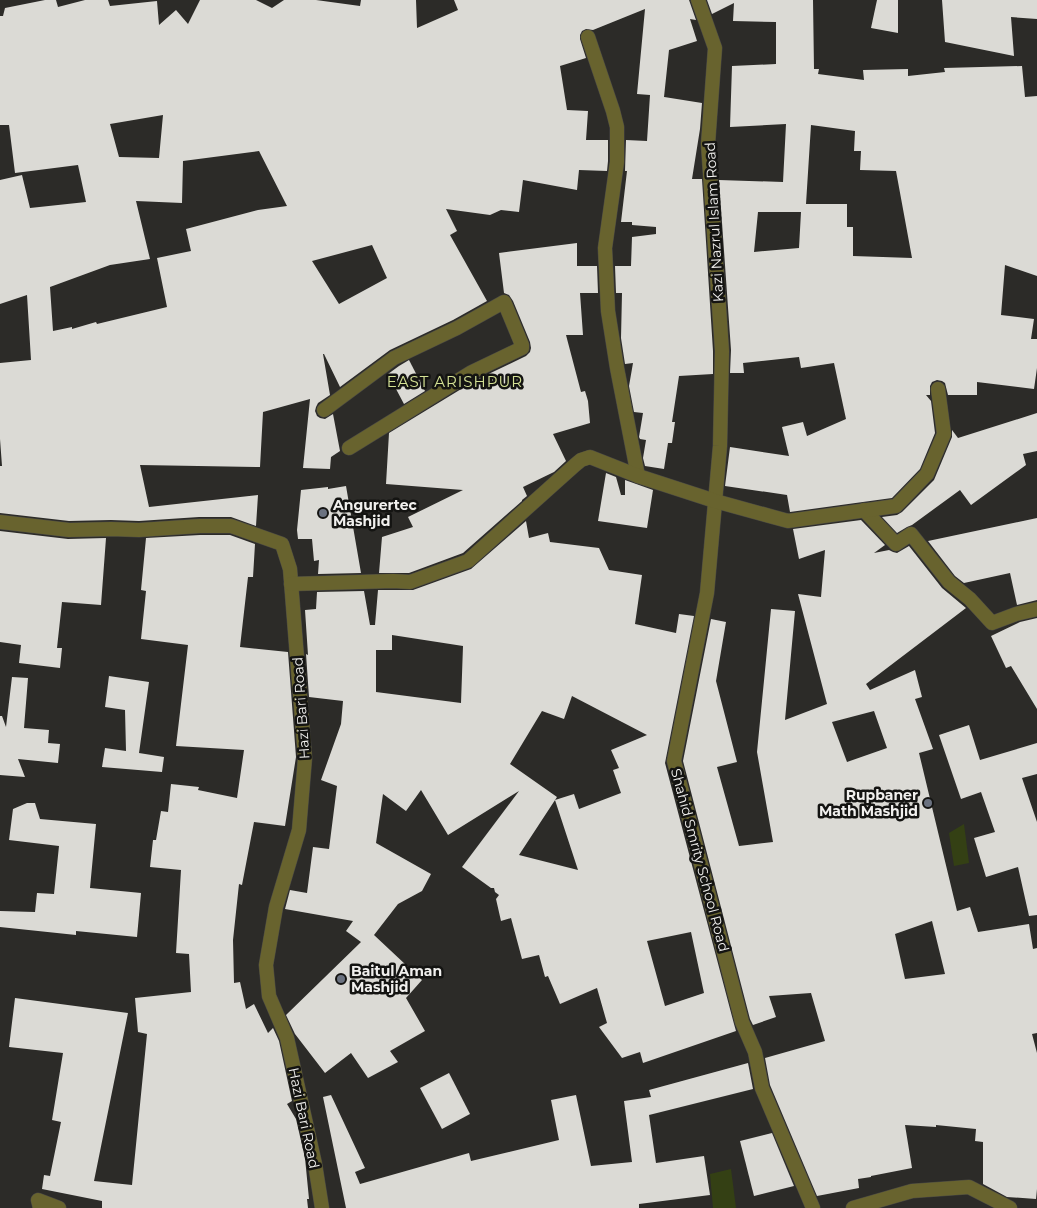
<svg xmlns="http://www.w3.org/2000/svg" width="1037" height="1208" viewBox="0 0 1037 1208" font-family="Montserrat,sans-serif">
<style>
.green{fill:#344014}
.building{fill:#dbdad5;fill-rule:evenodd}
.lines{fill:none;stroke-linecap:round;stroke-linejoin:round}
.minor-casing{stroke:#484744;stroke-width:15}
.minor{stroke:#68632e;stroke-width:14}
.worship-dot{fill:#6b7280;stroke:#141412;stroke-width:2}
.labels{text-anchor:middle;dominant-baseline:central;stroke-width:5;stroke-linejoin:round;paint-order:stroke}
.street-label{font-size:14px;fill:#f1f0ee;stroke:#141412}
.poi-label{font-size:14px;font-weight:bold;fill:#f1f0ee;stroke:#141412;text-anchor:start}
.neighbourhood-label{font-size:15px;letter-spacing:1px;fill:#d5e295;stroke:#141412}
</style>
<rect width="100%" height="100%" fill="#2c2b28"/>
<g class="green">
<polygon points="964,824 969,863 954,866 949,833"/>
<polygon points="731,1169 736,1208 713,1208 710,1174"/>
</g>
<g class="building">
<path d="M45 0H56L58 7 85 0H108L110 6 157 1 159 25 176 10 188 24 200 0H256L272 8 284 0H316L360 6 361 0H416L417 28 458 10 454 0H689L696 20 690 19 697 41 669 50 664 97 658 96 702 103 700 129 692 179H702L713 351V374L679 376 672 422H675L672 443H668L664 469 645 466 643 458 646 440 640 439 639 437 643 413 634 412 629 386 633 363 625 364 621 338 622 293H616L615 266H631L632 237 656 234V227L632 225V222H621L627 171H625L626 140 647 141 650 95 637 94 645 9 593 30 586 29 582 31 580 35V39L586 58 560 66 567 110 588 111 586 140H608V161L607 171 579 170 577 190 523 180 519 212 501 210 490 215 446 209 457 231 450 235 487 301 453 320 390 350 340 387 324 354H323L330 395 318 403 316 407 315 411 317 416 320 418 325 419 333 414 340 451 331 457 330 469 303 468 310 399 263 412 260 467 140 465 149 507 258 495 256 526 231 517H199L139 521 111 520 69 521 0 513V466H2L0 439V363L31 360 27 295 0 304V180L22 175 30 208 86 202 78 165 15 173 9 125H0V16H3L5 8ZM163 115 159 158 119 157 110 124ZM259 151 287 206 258 210 186 229 191 251 157 258 167 307 97 324 96 322 72 329V327L53 331 50 287 110 265 150 259 136 201 182 203 183 161ZM372 245 387 278 339 304 312 261Z"/>
<path d="M707 0H813L814 69H819L818 74 864 80 863 70 908 69V76L945 72 944 68 1022 66 1025 97 1037 96V276L1005 265 1001 315 1034 319 1031 339H1037V368L1034 389 977 382V395H948L945 383 942 381 937 380 932 382 930 386V395H926L931 401 935 433 920 469 892 498 790 512 787 495 725 486 730 447 789 456 782 427 803 422 807 436 846 419 834 363 801 368 799 357 743 363 744 373H730L731 350 719 180 783 182 786 124 730 127 732 66 776 64V22L733 21 734 3 712 14ZM811 125 855 131 854 151H861L860 170 896 171 912 258 853 256V227H847V204H806ZM758 212H801L799 248 754 252Z"/>
<polygon points="877,0 898,0 898,33 871,28"/>
<polygon points="942,0 1037,0 1037,19 1011,17 1014,56 945,42"/>
<polygon points="577,243 577,266 597,266 598,293 580,293 583,335 566,335 581,392 585,391 588,401 590,423 553,434 566,461 554,472 523,487 527,496 522,500 522,501 463,553 409,573 379,573 382,537 413,527 408,517 463,490 386,484 389,433 476,380 526,356 530,352 531,348 530,342 513,301 509,295 504,293 499,253"/>
<polygon points="409,360 425,391 404,404 388,374 399,366"/>
<polygon points="1037,413 1037,451 1023,454 1026,465 971,505 960,490 912,525 907,527 897,533 882,517 897,515 902,512 934,480 952,437 952,430 958,438"/>
<polygon points="606,473 616,477 621,495 625,495 625,480 653,490 647,528 598,521"/>
<polygon points="346,486 361,573 318,574 319,560 314,561 312,539 298,539 297,530 301,490 328,487 328,489"/>
<polygon points="1037,518 1037,600 1017,605 1010,573 964,583 955,576 928,541"/>
<path d="M861 520 885 545 874 553 889 550 893 552 897 553 909 546 942 588 966 608 866 684 870 690 915 670 922 697 915 699 933 749 919 753 957 911 970 907 978 932 1029 924 1033 949 1037 948V1033L1032 1034 1037 1053V1189L1036 1199 1007 1197 983 1184V1142L975 1141 976 1129 936 1125V1127L905 1125 912 1168 871 1176V1177L858 1179 859 1188 817 1196 770 1085 765 1058 825 1041 811 993 769 996 776 1017 753 1025 750 1019 683 761 711 619 726 622 716 681 737 762 717 767 739 846 773 842 757 752 771 609 795 611 785 720 827 704 798 594 821 597 825 550 799 559 793 529ZM874 711 887 748 847 762 832 722ZM932 921 945 974 905 979 895 934Z"/>
<path d="M526 521 529 538 548 533 550 542 599 548 609 570 642 575 635 624 676 633 679 614 694 616 665 763 734 1024 736 1031 643 1063 640 1052 622 1058 599 1027 607 1023 597 988 560 1004 548 976 545 977 539 955 522 959 511 918 501 921 496 899 499 895 495 892 494 888H491L462 867 519 791 448 835 421 790 406 811 383 794 376 843 431 874 422 891 398 904 374 935 422 980 406 998 425 1031 390 1051 398 1062 368 1078 351 1053 325 1073 295 1034 286 1015 361 942 346 931 353 921 285 909 290 890 307 893 313 847 329 849 337 786 321 780 341 724 343 701 309 697 306 654 308 655 305 610 316 609 317 592 364 591 370 625H375L378 590H413L471 569ZM392 635 463 646 461 703 376 692V650H392ZM572 696 647 735 611 750 619 768 613 770 621 793 579 809 574 794 555 800 578 870 519 855 557 797 510 764 542 711 564 719ZM691 932 704 993 665 1006 647 941Z"/>
<polygon points="0,531 68,539 106,538 101,605 62,602 57,648 62,648 60,668 19,663 21,645 0,642"/>
<polygon points="200,535 230,535 255,544 253,577 248,577 240,647 288,652 296,757 285,826 254,822 242,885 239,884 233,940 234,983 240,982 246,1009 254,1004 268,1033 273,1028 279,1041 292,1101 287,1104 296,1119 305,1158 309,1199 307,1199 308,1208 102,1208 102,1201 42,1189 44,1175 50,1176 61,1122 52,1120 63,1053 9,1047 15,998 128,1013 94,1181 132,1185 147,1034 138,1032 135,998 191,992 189,954 176,953 181,870 150,867 153,840 156,840 161,811 168,812 171,784 199,787 198,790 237,798 244,750 176,746 188,645 141,639 146,591 141,590 146,538"/>
<polygon points="1037,618 1037,709 1011,666 1006,668 991,636 1020,622"/>
<polygon points="109,676 149,682 139,753 164,757 162,772 102,767 105,748 126,751 125,710 105,707"/>
<polygon points="12,677 28,678 24,728 49,730 48,743 60,744 58,763 18,759 25,777 0,775 0,716 2,716 6,727"/>
<polygon points="969,725 980,760 1037,743 1037,774 1022,778 1037,822 1037,915 1029,916 1018,867 986,877 974,838 995,832 981,792 961,799 939,735"/>
<polygon points="27,803 35,803 40,819 96,824 90,888 141,893 137,937 76,931 76,935 0,927 0,911 35,912 37,893 54,894 59,846 9,840 13,809"/>
<polygon points="748,1063 753,1089 649,1115 656,1163 704,1156 710,1195 639,1204 639,1208 346,1208 323,1097 331,1095 365,1168 355,1172 360,1184 469,1153 471,1161 559,1140 551,1100 576,1095 591,1166 632,1162 624,1101 651,1097 649,1090"/>
<polygon points="449,1073 470,1114 442,1129 420,1088"/>
<polygon points="772,1133 794,1186 754,1196 740,1141"/>
</g>
<g class="lines">
<defs>
<g id="minor">
<polyline points="698,0 715,48 708,144 722,351 720,446 707,593 674,761 742,1022 755,1052 762,1088 813,1208"/>
<polyline points="588,37 613,111 617,127 617,162 605,248 608,311 617,368 638,476"/>
<polyline points="324,410 394,358 457,328 502,303 504,302 505,304 522,345 522,348 472,372 349,448"/>
<polyline points="864,510 896,544 911,534 949,582 970,599 992,623 1016,614 1037,609"/>
<polyline points="0,522 69,530 111,529 139,530 200,526 231,526 282,544 290,569 305,758 299,830 276,907 266,965 269,996 287,1038 315,1164 322,1208"/>
<polyline points="291,584 393,581 410,582 468,561 575,465 581,460 590,457 638,476 715,501 788,521 896,506 927,474 944,434 938,389"/>
<polyline points="40,1208 38,1200 59,1208"/>
<polyline points="853,1208 912,1191 969,1187 1010,1208"/>
</g>
</defs>
<use href="#minor" class="minor-casing"/>
<use href="#minor" class="minor"/>
</g>
<g class="worship-dot">
<circle cx="323" cy="513" r="5"/>
<circle cx="928" cy="803" r="5"/>
<circle cx="341" cy="979" r="5"/>
</g>
<g class="labels">
<g class="street-label">
<text transform="translate(714 222) rotate(-93)">Kazi Nazrul Islam Road</text>
<text transform="translate(301 708) rotate(-94)">Hazi Bari Road</text>
<text transform="translate(700 860) rotate(75)">Shahid Smrity School Road</text>
<text transform="translate(304 1118) rotate(78)">Hazi Bari Road</text>
</g>
<g class="poi-label">
<text x="333" y="505">Angurertec<tspan x="333" dy="16">Mashjid</tspan></text>
<text x="918" y="795" text-anchor="end">Rupbaner<tspan x="918" dy="16">Math Mashjid</tspan></text>
<text x="351" y="971">Baitul Aman<tspan x="351" dy="16">Mashjid</tspan></text>
</g>
<g class="neighbourhood-label">
<text x="455" y="381">EAST ARISHPUR</text>
</g>
</g>
</svg>
